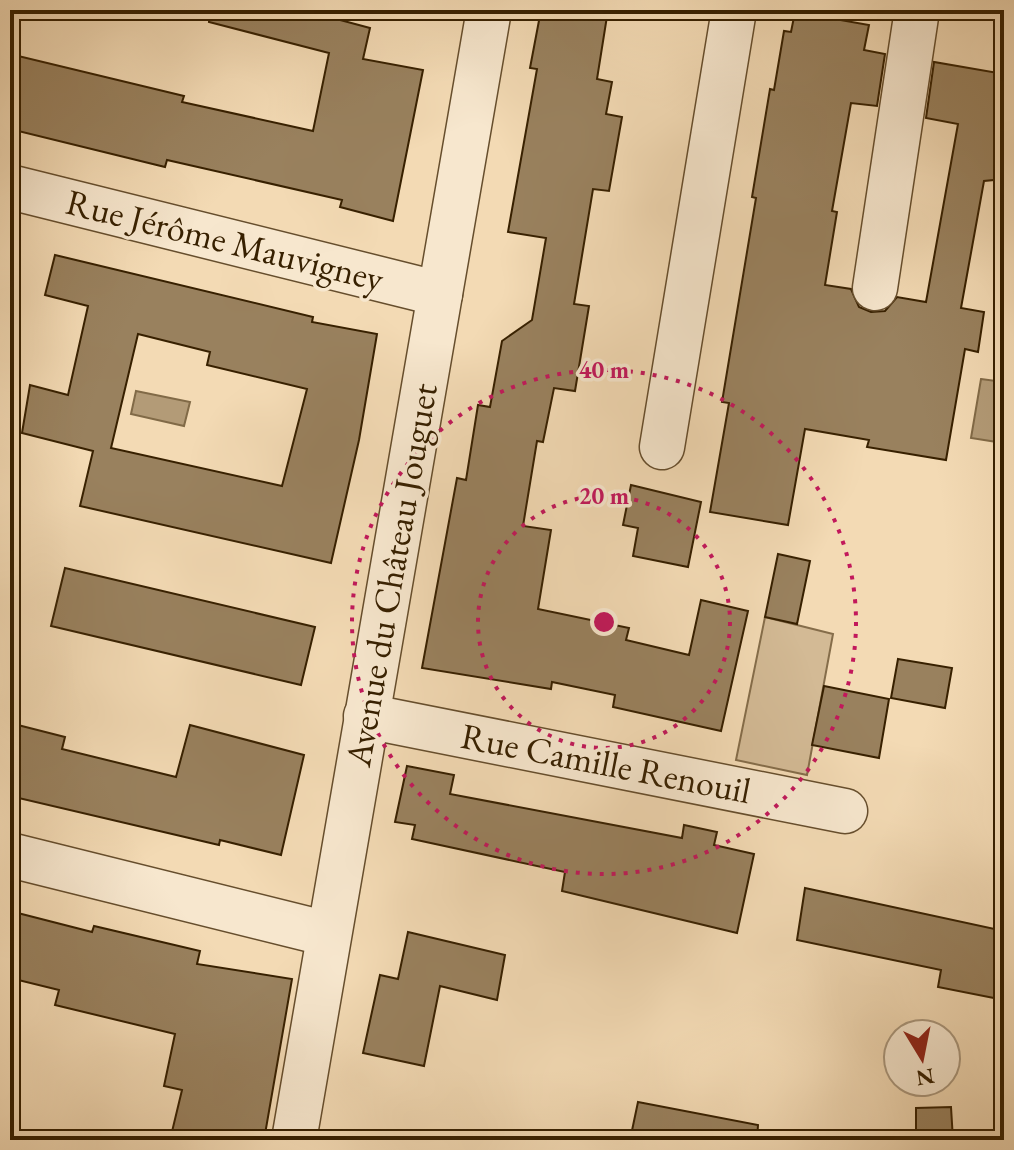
<svg xmlns="http://www.w3.org/2000/svg" width="1014" height="1150" viewBox="0 0 1014 1150" font-family="'EB Garamond',serif">
<style>
.green{fill:#d3ba95;stroke:#856d4a;stroke-width:2}
.water{fill:#b39b77;stroke:#816a47;stroke-width:2}
.building{fill:#99815e;stroke:#372000;stroke-width:2;fill-rule:evenodd}
.lines{fill:none;stroke-linecap:round;stroke-linejoin:round}
.minor-casing{stroke:#664e2d;stroke-width:47}
.minor{stroke:#f7e7ce;stroke-width:44}
.ring{fill:none;stroke:#c2185b;stroke-width:4;stroke-dasharray:4 8}
.labels{text-anchor:middle;dominant-baseline:central;stroke-width:7;stroke-linejoin:round;paint-order:stroke}
.street-label{font-size:36px;fill:#372000;stroke:#f7e7ce}
.centre{fill:#c2185b;stroke:#f7e7ce;stroke-width:4}
.ring-label{font-size:24px;text-anchor:middle;font-weight:bold;fill:#c2185b;stroke:#f7e7ce;stroke-width:7;stroke-linejoin:round;paint-order:stroke}
</style>
<rect width="100%" height="100%" fill="#f3dab4"/>
<filter id="stains"><feTurbulence type="fractalNoise" baseFrequency=".0025" numOctaves="4"/><feColorMatrix values="0 0 0 0 .2 0 0 0 0 .09 0 0 0 0 .02 0 0 0 .5 -.17"/></filter>
<radialGradient id="worn" r=".72"><stop offset=".6" stop-color="#630" stop-opacity="0"/><stop offset="1" stop-color="#630" stop-opacity=".3"/></radialGradient>
<polygon class="green" points="765,617 833,634 807,775 736,760"/>
<g class="water">
<polygon points="981,379 1004,382 997,442 971,438"/>
<polygon points="136,391 190,402 184,426 131,414"/>
</g>
<g class="building">
<polygon points="210,10 303,10 370,28 363,59 423,70 393,221 340,207 342,200 167,160 165,167 10,129 10,54 184,96 182,102 313,131 329,53 209,22"/>
<polygon points="541,10 608,10 597,79 612,82 606,114 622,117 609,191 593,189 574,304 589,306 575,391 554,388 543,442 537,441 523,526 551,530 538,609 629,628 626,640 689,655 701,600 748,611 721,731 613,707 615,695 552,682 551,689 422,668 457,478 466,480 478,405 490,407 502,341 532,320 546,238 508,232 537,69 530,68"/>
<polygon points="795,12 869,25 864,50 885,54 877,106 851,103 832,211 837,212 825,285 851,289 859,307 871,312 885,311 897,297 926,302 958,124 926,118 934,62 1004,74 1004,179 984,181 961,308 984,312 978,352 965,349 946,460 867,447 869,440 805,429 788,525 710,512 729,403 722,402 756,198 752,197 770,89 774,90 784,31 791,32"/>
<path d="M55 255 313 317 312 322 377 334 359 440 331 563 80 506 93 451 22 433 30 385 68 395 88 306 45 295ZM138 334 210 352 207 365 307 389 282 486 111 448Z"/>
<polygon points="631,485 701,502 688,567 633,556 638,528 623,525"/>
<polygon points="778,554 810,561 797,624 765,617"/>
<polygon points="65,568 315,627 301,685 51,626"/>
<polygon points="898,659 952,668 945,708 891,698"/>
<polygon points="824,686 889,699 879,758 812,745"/>
<polygon points="10,723 65,737 62,749 176,777 190,725 304,755 281,855 220,840 219,845 10,796"/>
<polygon points="407,766 454,775 450,794 682,838 684,825 717,832 714,845 754,854 737,933 562,891 565,872 412,839 415,825 395,822"/>
<polygon points="805,888 1004,931 1004,1000 938,987 941,970 797,940"/>
<polygon points="10,911 92,932 94,926 200,951 197,964 292,979 264,1140 170,1140 182,1090 164,1086 175,1034 55,1005 59,990 10,978"/>
<polygon points="408,932 505,955 497,1000 440,986 424,1066 363,1053 380,975 398,979"/>
<polygon points="638,1102 758,1125 757,1140 630,1140"/>
<polygon points="951,1107 953,1140 916,1140 916,1108"/>
</g>
<g class="lines">
<defs>
<g id="minor">
<polyline points="10,187 440,294"/>
<polyline points="875,288 917,10"/>
<polyline points="662,447 734,10"/>
<polyline points="366,716 845,811"/>
<polyline points="10,855 328,934"/>
<polyline points="294,1140 489,10"/>
</g>
</defs>
<use href="#minor" class="minor-casing"/>
<use href="#minor" class="minor"/>
</g>
<g class="ring">
<circle cx="604" cy="622" r="126"/>
<circle cx="604" cy="622" r="252"/>
</g>
<g class="labels">
<g class="street-label">
<text transform="translate(225 240) rotate(14)">Rue Jérôme Mauvigney</text>
<text transform="translate(391 575) rotate(-80)">Avenue du Château Jouguet</text>
<text transform="translate(606 763) rotate(11)">Rue Camille Renouil</text>
</g>
</g>
<circle cx="604" cy="622" r="12" class="centre"/>
<g class="ring-label">
<text x="604" y="378">40 m</text>
<text x="604" y="504">20 m</text>
</g>
<rect width="1014" height="1150" fill="none" stroke="#f3dab4" stroke-width="40"/>
<rect x="12" y="12" width="990" height="1126" fill="none" stroke="#372000" stroke-width="4"/>
<rect x="20" y="20" width="974" height="1110" fill="none" stroke="#372000" stroke-width="2"/>
<g transform="translate(922 1058) rotate(170)"><circle r="38" fill="#f7e7ce" stroke="#aa977c" stroke-width="2"/>
<path d="M0-6L14 30L0 20L-14 30Z" fill="#8f2418"/>
<text y="-12" font-size="22" font-weight="bold" text-anchor="middle" fill="#372000">N</text>
</g>
<rect width="100%" height="100%" filter="url(#stains)"/>
<rect width="100%" height="100%" fill="url(#worn)"/>
</svg>
